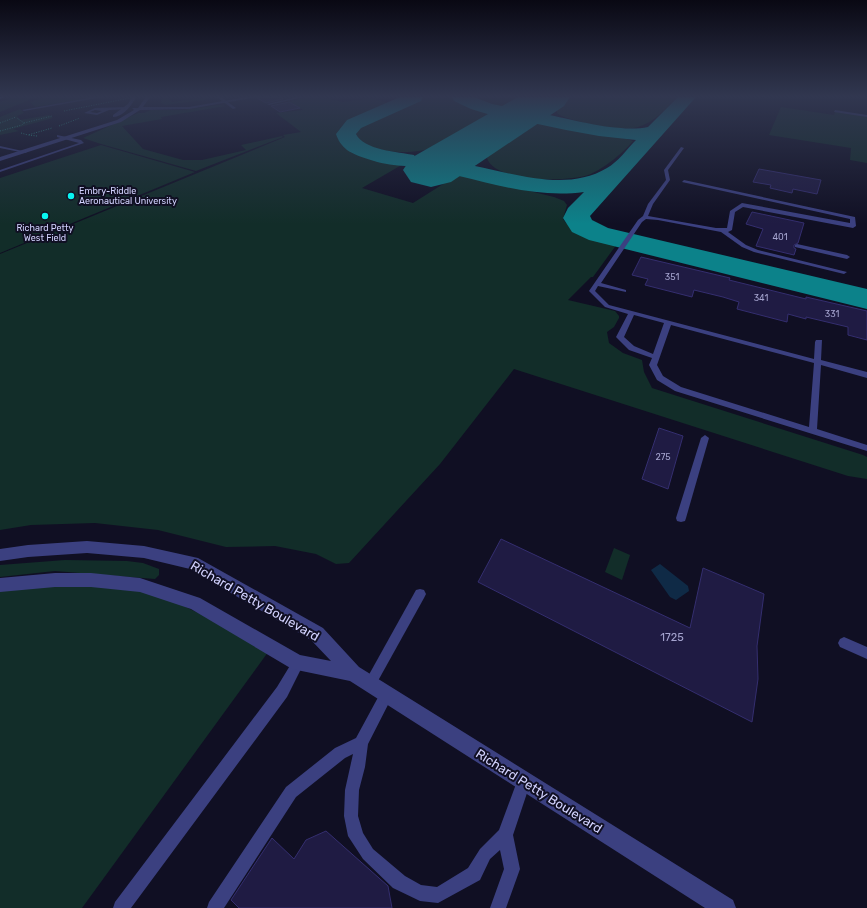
<svg xmlns="http://www.w3.org/2000/svg" width="867" height="908" viewBox="0 0 867 908" font-family="Rubik,sans-serif">
<style>
.green{fill:#122d29}
.water{fill:#0f2a46}
.lines{fill:none;stroke-linecap:round;stroke-linejoin:round}
.taxiway{fill:#0c828a;fill-rule:evenodd}
.runway{fill:#0c828a;fill-rule:evenodd}
.building{fill:#1f1b43;stroke:#342e6f}
.path{stroke:#32b19b;stroke-width:1;stroke-dasharray:1 1.5;stroke-linecap:butt}
.lane{fill:#3b4080;fill-rule:evenodd}
.street{fill:#3b4080;fill-rule:evenodd}
.secondary{fill:#6c79fa;fill-rule:evenodd}
.path-bridge{stroke:#32b19b;stroke-width:1;stroke-dasharray:1 1.5;stroke-linecap:butt}
.poi-dot{fill:#08f4f1;stroke:#100f23;stroke-width:1.5}
.labels{text-anchor:middle;dominant-baseline:central;stroke-width:4;stroke-linejoin:round;paint-order:stroke}
.far-poi-label{font-size:9px;fill:#d2d2fe;stroke:#100f23;text-anchor:start}
.number-label{font-size:9px;fill:#a5a4cf}
.near-number-label{font-size:11px;fill:#a5a4cf}
.near-street-label{font-size:13px;fill:#d2d2fe;stroke:#100f23}
</style>
<rect width="100%" height="100%" fill="#100f23"/>
<g class="green">
<polygon points="13,97 36,97 0,112 0,102"/>
<polygon points="44,97 95,97 35,107 30,102"/>
<polygon points="162,97 171,97 167,98 172,102 209,97 204,100 165,105 161,103"/>
<path d="M305 97H322L343 102 372 98 391 104 354 120 339 130 338 139C357 156 380 158 405 163L362 188 413 203 459 174 554 197 564 201 567 205 563 219C574 236 600 240 617 244L593 277H591L568 300 615 311 619 316V318L614 327 607 332 609 343 623 353 642 360 644 372 652 388 863 455 867 457V479L848 476 514 369 440 464 349 563 336 564 316 554 275 546 226 547 158 530 95 523 31 525 0 530V254L285 137 283 135 301 132 276 113 303 110 288 102Z"/>
<path d="M422 97H454L488 114 489 116C472 126 454 140 435 147 414 155 371 155 356 136L357 130C373 116 402 106 422 97Z"/>
<path d="M467 97H523C497 112 493 110 467 97Z"/>
<path d="M573 97H677C666 109 654 122 638 127 625 132 568 122 557 113V109Z"/>
<polygon points="218,105 226,106 161,117 162,119 122,126 143,149 183,160 202,160 246,150 241,145 282,136 283,137 196,171 101,144 83,138 138,113 144,113 151,110 182,110"/>
<polygon points="781,107 834,115 835,112 867,117 867,163 850,160 851,148 769,135"/>
<polygon points="20,109 24,113 17,116 20,120 49,115 53,118 13,129 19,131 0,135 0,117"/>
<path d="M536 124H545L627 139 633 141C623 153 602 170 588 175 568 182 495 183 487 158L490 153 530 126Z"/>
<polygon points="101,145 195,172 0,253 0,178"/>
<polygon points="614,548 630,555 622,580 605,572"/>
<polygon points="65,560 127,561 143,563 159,569 159,575 155,579 55,571 0,577 0,565"/>
<polygon points="0,585 140,585 271,648 82,908 0,908"/>
</g>
<polygon class="water" points="660,564 688,586 689,591 676,600 670,597 651,570"/>
<g class="lines">
<g class="taxiway">
<path d="M400 97H423L421 101 361 128 356 134C363 150 399 152 414 155L417 160 414 165C398 169 360 159 347 150 341 145 338 140 336 134L347 120Z"/>
<path d="M452 97H474L492 104 502 106 530 104 536 105 539 109 537 111 545 114C574 120 620 133 648 127L678 97H696L590 216 592 220 608 228 867 289V309L589 240 572 232 563 218 568 208 584 192C542 198 500 186 459 176L450 169 444 156C450 147 456 146 466 148L469 153 466 157 468 161 475 166C516 174 567 192 607 168 618 162 627 149 636 140L599 136 566 130 533 123 520 116H494L471 109 454 101Z"/>
</g>
<polygon class="runway" points="518,97 570,97 564,106 451,182 431,187 411,182 403,170 411,158"/>
</g>
<g class="building">
<polygon points="258,97 281,97 283,99 266,103 257,98"/>
<polygon points="289,102 300,108 280,112 271,106"/>
<polygon points="759,169 821,180 817,194 793,189 792,193 770,188 771,185 753,182"/>
<polygon points="752,212 804,223 798,243 794,245 794,248 796,249 794,255 756,246 763,229 746,224"/>
<polygon points="641,257 730,278 729,280 806,299 806,297 867,311 867,340 848,335 848,327 806,317 806,319 788,314 787,322 737,309 739,302 723,297 694,290 692,297 645,285 648,279 632,275"/>
<polygon points="659,428 683,436 668,489 642,479"/>
<polygon points="501,539 690,628 703,568 764,594 757,646 758,679 752,722 478,582"/>
<polygon points="326,831 388,886 392,908 239,908 231,900 272,838 294,859 306,840"/>
</g>
<g class="lines">
<g class="path">
<polyline points="0,123 16,117"/>
<polyline points="24,123 52,116"/>
<polyline points="59,126 80,118"/>
<polyline points="0,131 22,125 24,123 17,118"/>
<polyline points="21,133 28,135"/>
<polyline points="37,136 28,135 52,128"/>
</g>
<g class="lane">
<polygon points="94,97 103,97 24,111 22,110"/>
<polygon points="217,97 221,97 236,108 233,109"/>
<polygon points="297,97 304,97 269,105 267,104"/>
<path d="M127 107 128 109 109 110 97 115 84 113 95 108ZM95 110 102 111 97 113 90 112Z"/>
<polygon points="835,110 867,115 867,117 834,112"/>
<polygon points="57,135 81,140 84,143 0,172 0,170 79,143 57,137"/>
<polygon points="0,146 27,152 25,153 0,148"/>
<path d="M681 147 684 148 668 170 670 180 653 204 648 216 716 228H727L730 211 742 203 850 223V219L682 182 684 180 855 217 856 226 853 228 743 207 735 212 732 230 728 232 746 245 758 250 847 272 844 274 754 252 742 247 721 232 658 220 646 219 642 222 601 283 626 290V292L598 286 595 291 609 305 814 359 815 342 816 340H822L821 360 867 372V378L821 365 817 429 867 445V451L675 391 657 380 649 365 652 358 629 350 616 337 628 314 605 307 589 291 638 220 643 216 648 204 666 180 664 170ZM634 315 664 323 653 354 634 346 624 337ZM671 325 814 363 809 427 681 387 663 376 657 365Z"/>
<polygon points="797,244 847,255 850,257 847,259 795,247 795,245"/>
<polygon points="705,435 709,438 686,518 685,521 681,522 677,521 676,518 701,438"/>
<polygon points="420,589 424,590 426,594 424,598 374,688 370,690 366,688 364,684 366,680 416,590"/>
<polygon points="844,637 867,647 867,659 840,647 838,643 840,639"/>
<polygon points="298,657 302,659 304,663 287,697 131,908 113,908 115,902 277,687 294,659"/>
<polygon points="387,689 392,690 393,695 368,744 365,767 359,790 358,816 363,833 373,849 405,876 421,885 437,887 468,868 480,849 499,830 519,776 524,774 529,776 531,781 513,835 520,869 506,908 490,908 504,869 500,850 490,859 480,880 438,903 420,901 393,888 363,859 348,836 344,816 345,790 353,754 345,758 296,797 224,908 207,908 209,902 286,787 335,748 356,738 382,690"/>
</g>
<g class="street">
<path d="M132 97H136C132 105 123 117 113 117V115L128 104Z"/>
<polygon points="146,97 150,97 143,107 189,107 246,97 257,97 189,109 140,110 121,122 0,161 0,157 117,120 134,110 132,108 138,108"/>
<polygon points="87,541 144,546 198,558 323,628 359,667 733,900 736,908 705,908 350,681 292,669 191,609 140,592 91,587 55,587 0,592 0,578 55,573 91,573 140,578 200,598 300,655 331,661 311,640 190,569 144,558 87,553 28,557 0,561 0,549 28,545"/>
</g>
<polygon class="secondary" points="0,97 4,97 0,99"/>
<polyline class="path-bridge" points="64,111 135,97"/>
</g>
<linearGradient id="sky" x2="0" y2="1"><stop stop-color="#090813"/><stop offset="0.43" stop-color="#313750"/><stop offset="1" stop-color="#313750" stop-opacity="0"/></linearGradient>
<rect width="867" height="224" fill="url(#sky)"/>
<g class="poi-dot">
<circle cx="71" cy="196" r="4"/>
<circle cx="45" cy="216" r="4"/>
</g>
<g class="labels">
<g class="far-poi-label">
<text x="79" y="191">Embry-Riddle<tspan x="79" dy="10">Aeronautical University</tspan></text>
<text x="45" y="228" text-anchor="middle">Richard Petty<tspan x="45" dy="10">West Field</tspan></text>
</g>
<g class="number-label">
<text x="780" y="237">401</text>
<text x="672" y="277">351</text>
<text x="761" y="298">341</text>
<text x="832" y="314">331</text>
<text x="663" y="457">275</text>
</g>
<g class="near-number-label">
<text x="672" y="637">1725</text>
</g>
<g class="near-street-label">
<text transform="translate(255 601) rotate(30)">Richard Petty Boulevard</text>
<text transform="translate(539 791) rotate(32)">Richard Petty Boulevard</text>
</g>
</g>
</svg>
